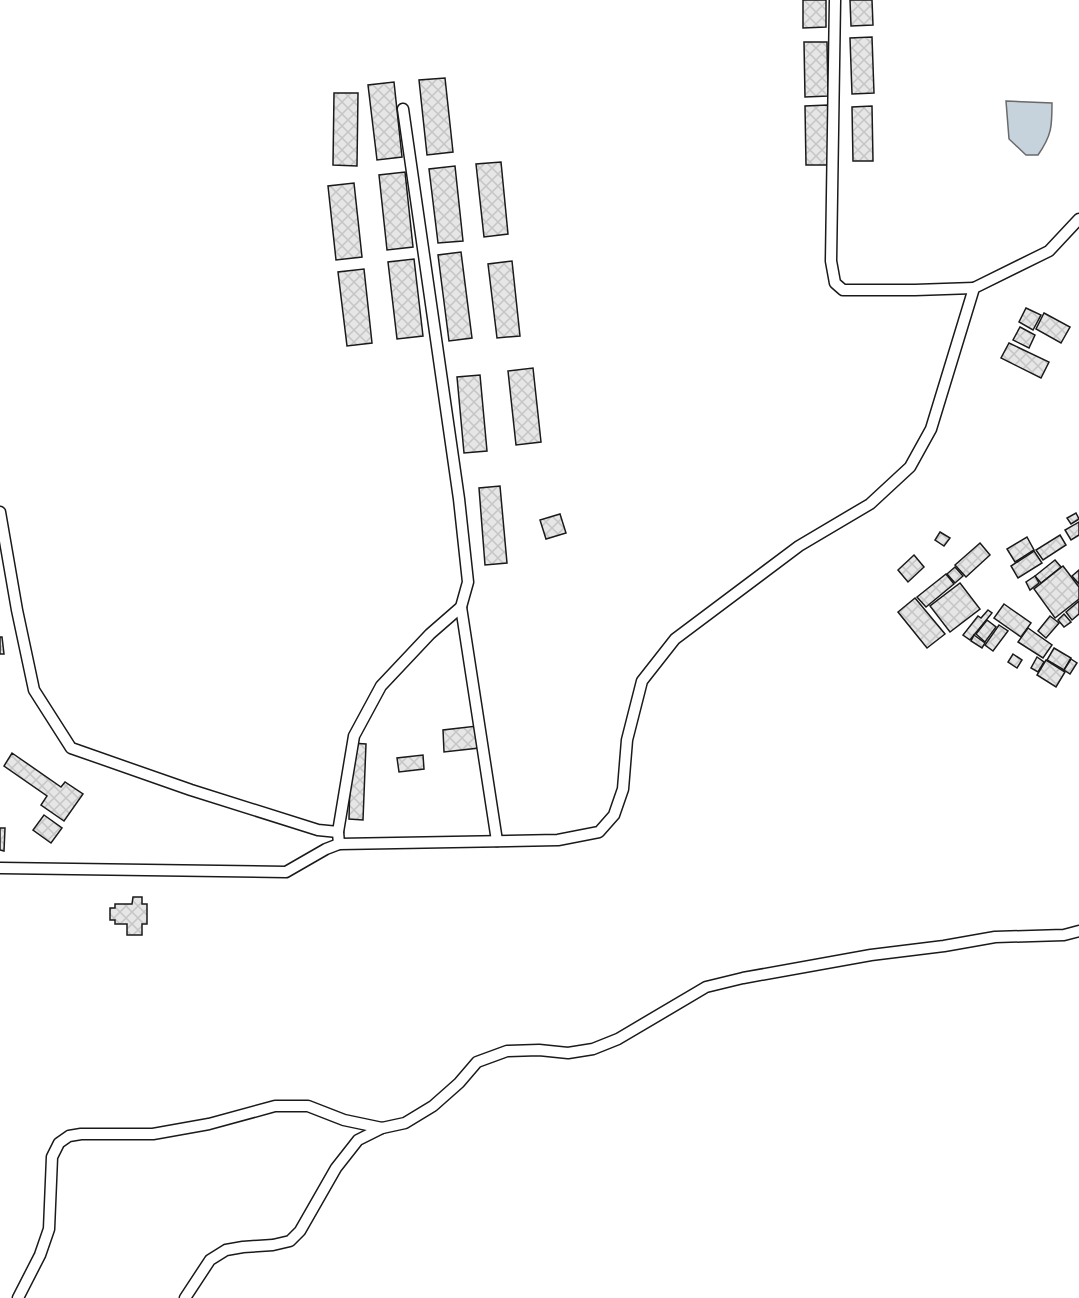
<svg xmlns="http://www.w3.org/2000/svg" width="1079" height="1298" viewBox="0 0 1079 1298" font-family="Figtree,sans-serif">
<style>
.water{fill:#c6d2dc;stroke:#6a6a6a;stroke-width:1.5}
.building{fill:url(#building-cross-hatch);stroke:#1a1a1a;stroke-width:1.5}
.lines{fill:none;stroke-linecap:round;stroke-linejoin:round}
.minor-casing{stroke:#1a1a1a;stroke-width:13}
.minor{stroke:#fff;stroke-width:10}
</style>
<defs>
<pattern id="building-cross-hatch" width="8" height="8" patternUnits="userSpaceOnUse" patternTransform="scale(1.5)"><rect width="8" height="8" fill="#e6e6e6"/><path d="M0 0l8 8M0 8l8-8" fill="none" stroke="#c5c5c5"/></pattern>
</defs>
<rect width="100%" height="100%" fill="#fff"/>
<path class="water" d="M1006 101 1052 103C1052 126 1052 135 1038 155H1026L1009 139Z"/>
<g class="building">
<polygon points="803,0 826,0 826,27 803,28"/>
<polygon points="850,0 872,0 873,25 851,26"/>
<polygon points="872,37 874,93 852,94 850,38"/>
<polygon points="804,42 827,42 828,96 805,97"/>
<polygon points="445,78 453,152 427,155 419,80"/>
<polygon points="394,82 402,157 377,160 368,85"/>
<polygon points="334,93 358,93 357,166 333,165"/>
<polygon points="828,105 830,165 806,165 805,106"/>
<polygon points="872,106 873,161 853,161 852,107"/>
<polygon points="501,162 508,234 484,237 476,164"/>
<polygon points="455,166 463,241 438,243 429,169"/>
<polygon points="405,172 413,247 387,250 379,175"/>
<polygon points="354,183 362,257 336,260 328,186"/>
<polygon points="461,252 472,338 449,341 438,255"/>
<polygon points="414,259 423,336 397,339 388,262"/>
<polygon points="512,261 520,336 497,338 488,264"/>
<polygon points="364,269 372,343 347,346 338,272"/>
<polygon points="1026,308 1041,315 1033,330 1019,322"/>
<polygon points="1044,313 1070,327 1061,343 1036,329"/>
<polygon points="1020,327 1035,335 1029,348 1013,340"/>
<polygon points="1009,343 1049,362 1041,378 1001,358"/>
<polygon points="533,368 541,442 516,445 508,371"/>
<polygon points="480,375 487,451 464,453 457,377"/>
<polygon points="500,486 507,563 485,565 479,488"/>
<polygon points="1076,513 1079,519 1071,524 1067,518"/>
<polygon points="560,514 566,533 546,539 540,520"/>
<polygon points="1079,522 1079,535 1071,540 1065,530"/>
<polygon points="940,532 950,538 944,546 935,540"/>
<polygon points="1060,535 1066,545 1043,560 1036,550"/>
<polygon points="1027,537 1034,550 1015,562 1007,549"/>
<polygon points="980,543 990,555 966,577 955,565"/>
<polygon points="1034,551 1042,563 1018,578 1011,566"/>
<polygon points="914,555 924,567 908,582 898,570"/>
<polygon points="1055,560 1061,567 1041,583 1035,576"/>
<polygon points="1063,566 1079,587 1079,599 1055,618 1034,589"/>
<polygon points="955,567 963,576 955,583 947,574"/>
<polygon points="1079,570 1079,584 1072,576"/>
<polygon points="946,574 954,584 926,607 917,597"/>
<polygon points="1035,576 1039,583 1030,590 1026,582"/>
<polygon points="960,583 980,609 950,632 930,606"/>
<polygon points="915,598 945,634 927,648 898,612"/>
<polygon points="1079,601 1079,614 1072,620 1066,612"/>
<polygon points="1004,604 1031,623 1021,637 994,618"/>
<polygon points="988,610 992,613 970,640 963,635 978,616 981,618"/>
<polygon points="1064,614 1071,622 1064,627 1058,620"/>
<polygon points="1050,616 1059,623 1046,638 1038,631"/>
<polygon points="987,620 996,627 985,642 976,634"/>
<polygon points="999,625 1008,631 993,651 985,645"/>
<polygon points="1028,628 1052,645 1043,658 1018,642"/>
<polygon points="974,635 985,643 982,648 971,641"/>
<polygon points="0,637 2,637 4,654 0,654"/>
<polygon points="1054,648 1071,658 1064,670 1047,660"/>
<polygon points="1013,654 1022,660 1017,668 1008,662"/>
<polygon points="1037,657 1044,662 1038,672 1031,668"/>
<polygon points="1071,659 1077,663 1070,674 1064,670"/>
<polygon points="1046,660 1065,672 1056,687 1037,675"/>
<polygon points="477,726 479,748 444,752 443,730"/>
<polygon points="351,743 366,744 363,820 349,819"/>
<polygon points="12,753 61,787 65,782 83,794 64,821 41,805 47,796 4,766"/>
<polygon points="423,755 424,769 399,772 397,758"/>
<polygon points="44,815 62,828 51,843 33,830"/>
<polygon points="0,828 5,828 4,851 0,850"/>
<polygon points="133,897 142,897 142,904 147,904 147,924 142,924 142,935 127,935 127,924 115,924 115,920 110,920 110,908 115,908 115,904 132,904"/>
</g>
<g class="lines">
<defs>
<g id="minor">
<polyline points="835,0 831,261 835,283 843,290 915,290 974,288"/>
<polyline points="0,512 17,610 34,690 71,748 191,790 318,830 338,832"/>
<polyline points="461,607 497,841"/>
<polyline points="339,844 338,832 354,736 381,686 430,634 461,607 468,582 459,499 403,109"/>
<polyline points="0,868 286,872 326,849 339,844 558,840 599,832 614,815 623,789 627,740 642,681 675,639 799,546 870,504 910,467 931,429 974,288 1049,251 1079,219"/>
<polyline points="18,1298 40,1255 49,1229 52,1157 59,1143 69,1136 81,1134 153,1134 209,1124 275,1106 308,1106 344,1120 382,1128"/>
<polyline points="185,1298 210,1260 226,1250 243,1247 273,1245 290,1241 300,1231 336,1168 358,1140 382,1128 405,1123 433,1106 459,1083 477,1062 507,1051 539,1050 568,1053 593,1049 618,1039 706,987 743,978 871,955 944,946 995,937 1064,935 1079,931"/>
</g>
</defs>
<use href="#minor" class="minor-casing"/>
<use href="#minor" class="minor"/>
</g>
</svg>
